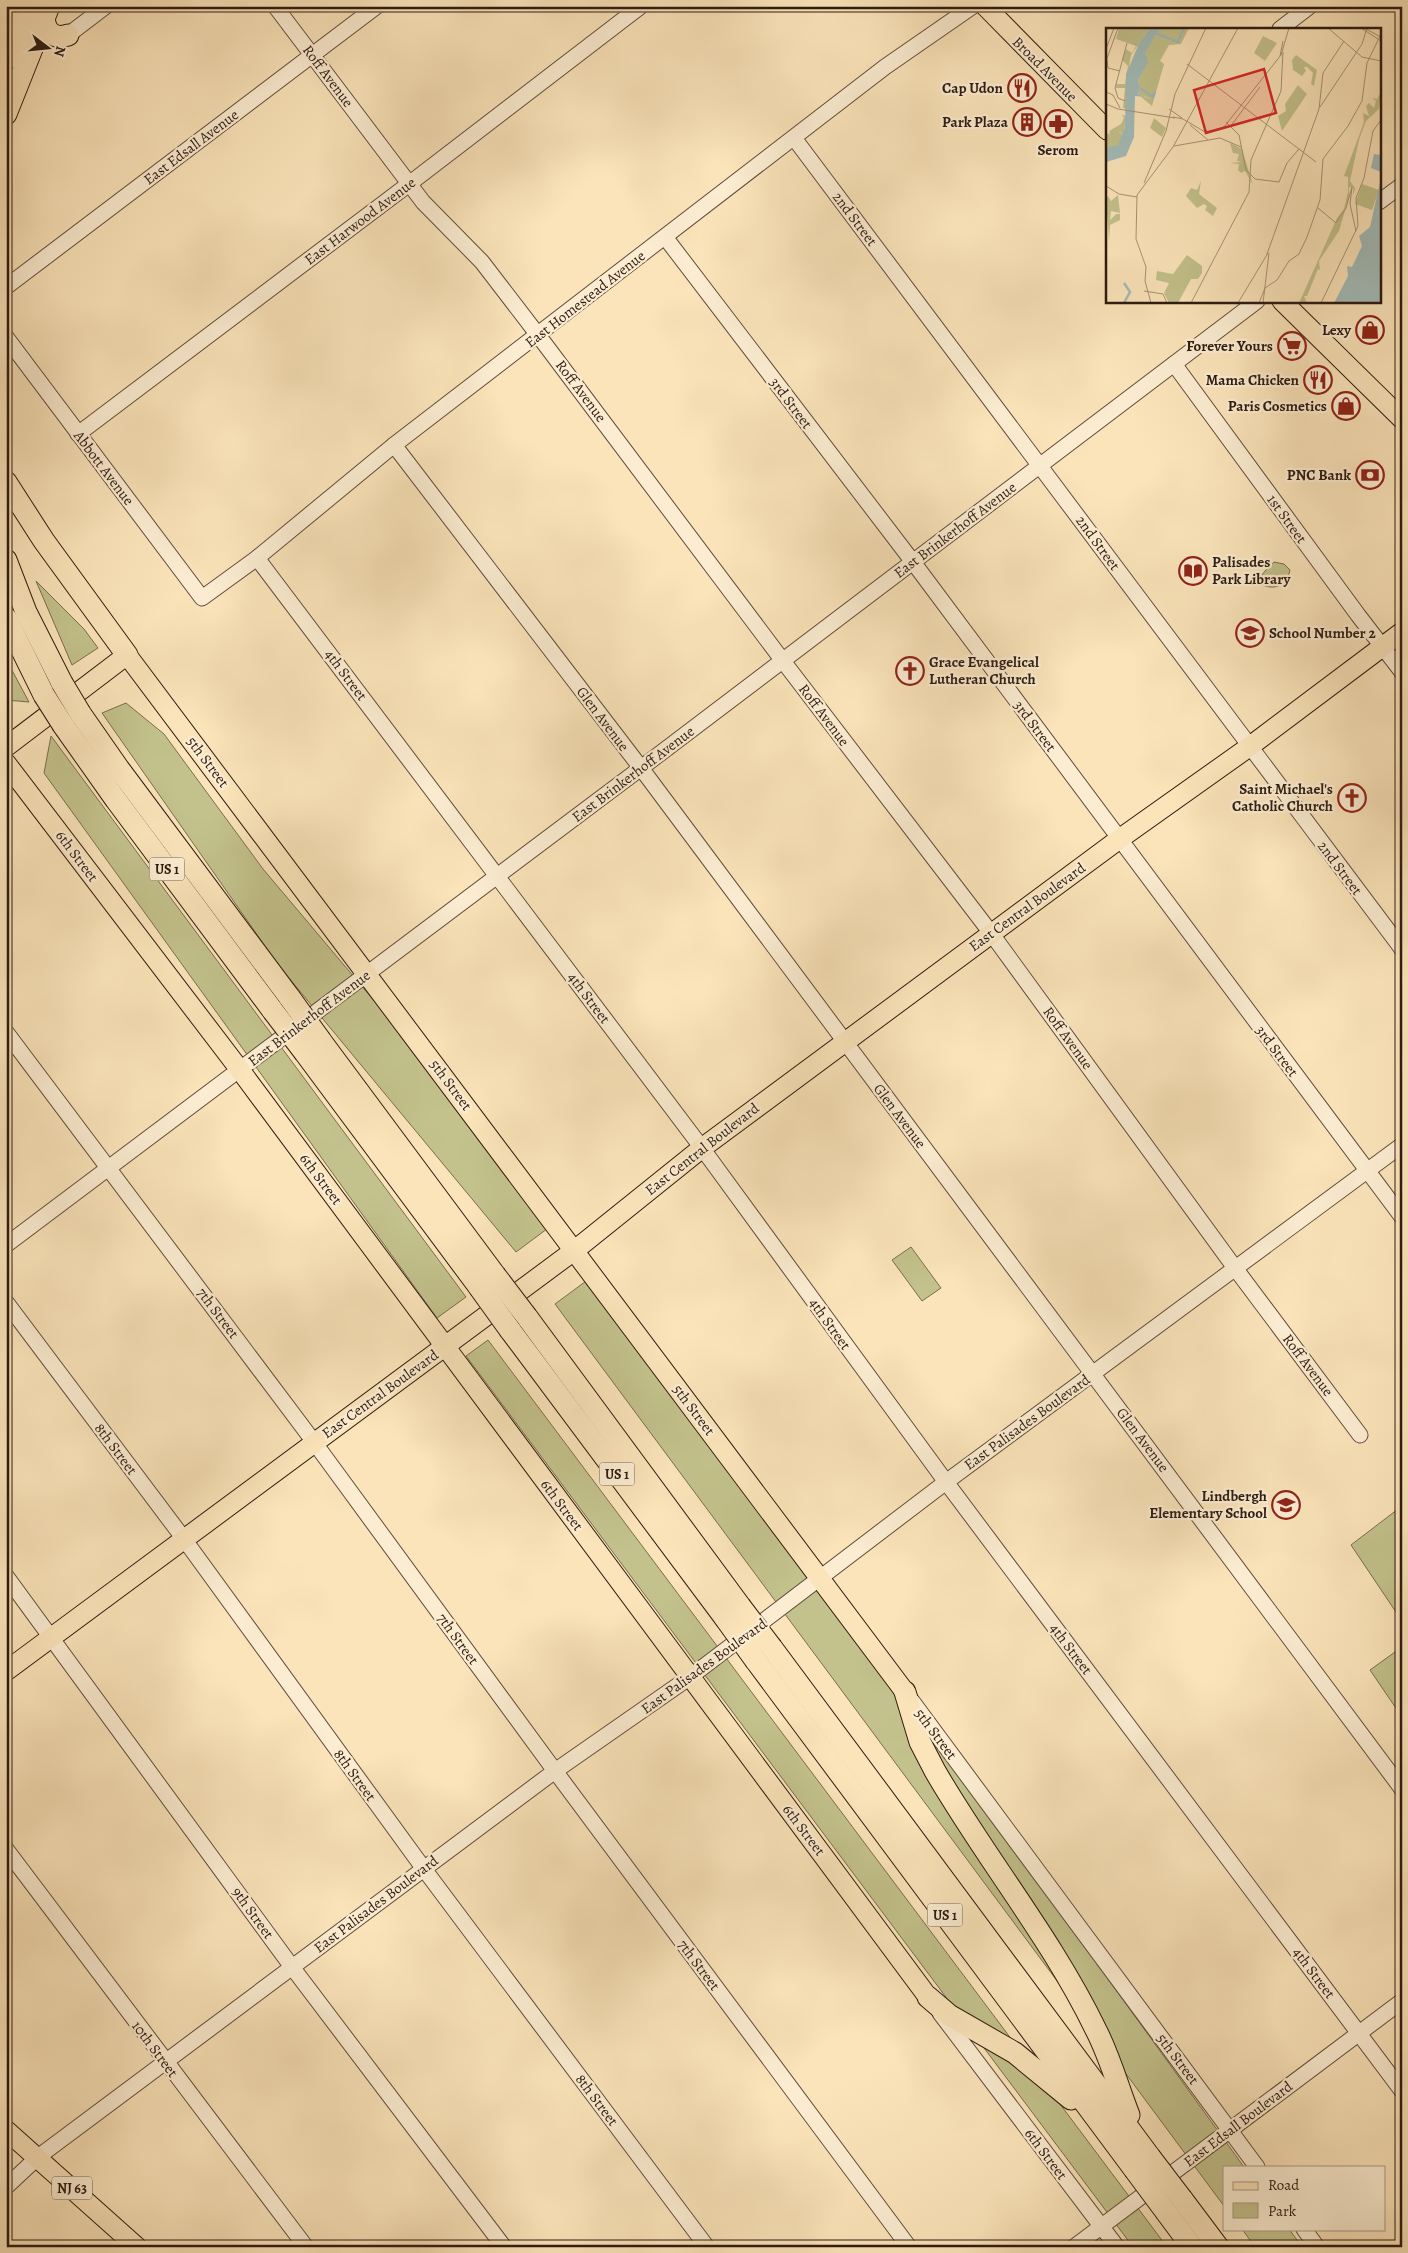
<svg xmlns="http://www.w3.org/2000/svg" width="1408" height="2253" viewBox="0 0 1408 2253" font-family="Alegreya,serif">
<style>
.green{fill:#c3c28c;stroke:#786e4e}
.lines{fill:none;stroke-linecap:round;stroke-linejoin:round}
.minor-casing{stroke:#614d3b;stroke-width:17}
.major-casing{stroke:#2e1b11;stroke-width:21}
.highway-casing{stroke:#2e1b11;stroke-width:23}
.minor{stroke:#fcedd2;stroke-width:15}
.major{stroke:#fbe4ba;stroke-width:19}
.highway{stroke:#fbe4ba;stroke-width:21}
.highway-bridge-casing{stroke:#2e1b11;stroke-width:23;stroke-linecap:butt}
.highway-bridge{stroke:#fbe4ba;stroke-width:21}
.labels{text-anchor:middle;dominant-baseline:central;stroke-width:4.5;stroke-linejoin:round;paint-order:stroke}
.shield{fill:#fcedd2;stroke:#6c5a4b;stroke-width:1}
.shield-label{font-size:14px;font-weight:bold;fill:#2e1b11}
.street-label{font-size:15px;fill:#2e1b11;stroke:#fcedd2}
.poi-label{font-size:15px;font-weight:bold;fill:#2e1b11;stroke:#fcedd2;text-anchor:end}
.inset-river{fill:none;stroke:#a2bcb9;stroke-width:2.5}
.inset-road{fill:none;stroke:#a99476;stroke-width:1}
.view{fill:#d62828;fill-opacity:0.15;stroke:#d62828;stroke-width:2.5}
.inset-edge{fill:none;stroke:#2e1b11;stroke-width:2.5}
</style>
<rect width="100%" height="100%" fill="#fbe4ba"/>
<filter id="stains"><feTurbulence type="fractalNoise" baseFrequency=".004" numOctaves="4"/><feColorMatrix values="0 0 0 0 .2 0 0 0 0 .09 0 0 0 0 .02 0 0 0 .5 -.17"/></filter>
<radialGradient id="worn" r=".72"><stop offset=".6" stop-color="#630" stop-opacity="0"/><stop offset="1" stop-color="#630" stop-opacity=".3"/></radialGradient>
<g class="green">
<path d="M1274 562 1284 564 1290 570 1287 581C1278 587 1273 589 1262 585 1258 574 1267 570 1274 562Z"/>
<polygon points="36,581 84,629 98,648 72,665"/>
<polygon points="6,659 29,702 6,700"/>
<polygon points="126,703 164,734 263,869 559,1220 516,1252 279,966 102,713"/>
<polygon points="51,736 466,1297 437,1318 44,773"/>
<polygon points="911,1247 941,1288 922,1301 892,1260"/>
<polygon points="597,1273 1244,2167 1224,2167 1224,2206 555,1304"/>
<polygon points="488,1340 1167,2247 1133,2247 466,1356"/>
<polygon points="1402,1506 1402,1621 1351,1545"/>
<polygon points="1402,1647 1402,1717 1370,1670"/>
<polygon points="1242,2229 1289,2229 1302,2247 1255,2247"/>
</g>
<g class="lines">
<defs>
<g id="minor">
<polyline points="275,6 423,202 482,262 538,335 783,661 991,933 1235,1268 1360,1435"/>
<polyline points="1280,29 1310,6"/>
<polyline points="68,35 106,6"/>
<polyline points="794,138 1402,949"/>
<polyline points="1379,202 1402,185"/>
<polyline points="665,237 913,562 1402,1217"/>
<polyline points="6,287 377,6"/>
<polyline points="6,337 202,598 257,558 394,445 885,67 973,6"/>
<polyline points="1174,364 1358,615 1402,672"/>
<polyline points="78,434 409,184 641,6"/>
<polyline points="394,445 641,768 1402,1789"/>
<polyline points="257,558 702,1148 946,1482 1402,2091"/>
<polyline points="6,1032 314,1442 555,1771 909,2247"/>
<polyline points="6,1245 641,768 1257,301"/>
<polyline points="6,1302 184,1539 424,1869 707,2247"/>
<polyline points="6,1576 292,1967 504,2247"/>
<polyline points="912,1701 1257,2167"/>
<polyline points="6,1849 306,2247"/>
<polyline points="940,2013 1117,2247"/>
<polyline points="6,2187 38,2157 555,1771 690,1677 946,1482 1402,1145"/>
<polyline points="1304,2229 1317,2247"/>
<polyline points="1074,2247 1402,2001"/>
</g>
<g id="major">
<polyline points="985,6 1107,130"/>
<polyline points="1282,301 1402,419"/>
<polyline points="6,747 127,655 905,1692"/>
<polyline points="6,763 240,1070 928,1997"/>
<polyline points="6,1671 575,1250 702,1148 1118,840 1249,747 1402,632"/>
<polyline points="6,2130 137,2247"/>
</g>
<g id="highway">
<polyline points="6,11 8,6"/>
<path d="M44 17C45 31 53 40 68 35"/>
<polyline points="6,60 27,6"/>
<polyline points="6,114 49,6"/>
<polyline points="6,482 44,541 127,655"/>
<polyline points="6,560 26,612 62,683"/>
<polyline points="6,618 44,695"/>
<polyline points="80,713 119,769 290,998"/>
<polyline points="63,725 116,800 273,1011"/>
<polyline points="321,1041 495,1275"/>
<polyline points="305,1053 479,1287"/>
<polyline points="527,1317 740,1606"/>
<polyline points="510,1330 725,1618"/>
<polyline points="772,1648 1150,2157"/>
<polyline points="756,1661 1134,2169"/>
<path d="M905 1692 920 1742 935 1771C986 1859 1052 1939 1096 2030 1110 2057 1118 2087 1129 2115"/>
<polyline points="928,1997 949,2015 1015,2053 1071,2099"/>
<polyline points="1182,2199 1218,2247"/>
<polyline points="1166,2212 1192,2247"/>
</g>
</defs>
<use href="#minor" class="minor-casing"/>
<use href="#major" class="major-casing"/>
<use href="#highway" class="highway-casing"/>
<use href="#minor" class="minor"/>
<use href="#major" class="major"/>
<use href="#highway" class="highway"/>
<defs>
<g id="highway-bridge">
<polyline points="62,683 80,713"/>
<polyline points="44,695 63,725"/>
<polyline points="290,998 321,1041"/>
<polyline points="273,1011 305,1053"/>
<polyline points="495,1275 527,1317"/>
<polyline points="479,1287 510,1330"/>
<polyline points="740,1606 772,1648"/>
<polyline points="725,1618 756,1661"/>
<polyline points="1150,2157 1182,2199"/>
<polyline points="1134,2169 1166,2212"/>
</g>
</defs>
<use href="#highway-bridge" class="highway-bridge-casing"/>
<use href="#highway-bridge" class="highway-bridge"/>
</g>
<defs>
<symbol id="restaurant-ring" viewBox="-11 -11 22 22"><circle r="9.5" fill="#fcedd2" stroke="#8f2418" stroke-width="1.5"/><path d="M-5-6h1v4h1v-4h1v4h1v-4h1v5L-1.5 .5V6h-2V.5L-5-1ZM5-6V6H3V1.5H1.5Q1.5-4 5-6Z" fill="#8f2418"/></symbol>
<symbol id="building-ring" viewBox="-11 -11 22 22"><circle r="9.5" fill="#fcedd2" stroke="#8f2418" stroke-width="1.5"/><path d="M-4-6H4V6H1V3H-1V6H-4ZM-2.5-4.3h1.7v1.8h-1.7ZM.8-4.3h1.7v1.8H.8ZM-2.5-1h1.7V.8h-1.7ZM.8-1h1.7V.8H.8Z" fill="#8f2418"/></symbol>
<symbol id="pharmacy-ring" viewBox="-11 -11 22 22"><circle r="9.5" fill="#fcedd2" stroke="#8f2418" stroke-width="1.5"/><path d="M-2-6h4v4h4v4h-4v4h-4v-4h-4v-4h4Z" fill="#8f2418"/></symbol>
<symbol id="shop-ring" viewBox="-11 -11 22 22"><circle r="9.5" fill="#fcedd2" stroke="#8f2418" stroke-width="1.5"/><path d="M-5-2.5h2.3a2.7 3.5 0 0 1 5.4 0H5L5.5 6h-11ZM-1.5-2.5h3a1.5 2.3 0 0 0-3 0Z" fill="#8f2418"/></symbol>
<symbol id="supermarket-ring" viewBox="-11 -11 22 22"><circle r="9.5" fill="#fcedd2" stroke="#8f2418" stroke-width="1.5"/><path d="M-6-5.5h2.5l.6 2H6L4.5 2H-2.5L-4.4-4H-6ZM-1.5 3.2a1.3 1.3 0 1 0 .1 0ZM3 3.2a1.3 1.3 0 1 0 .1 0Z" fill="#8f2418"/></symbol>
<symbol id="bank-ring" viewBox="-11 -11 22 22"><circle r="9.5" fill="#fcedd2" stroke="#8f2418" stroke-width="1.5"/><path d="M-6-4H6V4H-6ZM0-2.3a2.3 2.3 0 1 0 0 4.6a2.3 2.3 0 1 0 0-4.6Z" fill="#8f2418"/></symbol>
<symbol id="library-ring" viewBox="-11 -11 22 22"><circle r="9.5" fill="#fcedd2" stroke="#8f2418" stroke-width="1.5"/><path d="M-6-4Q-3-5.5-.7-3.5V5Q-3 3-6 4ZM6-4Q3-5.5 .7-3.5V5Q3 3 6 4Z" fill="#8f2418"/></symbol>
<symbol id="school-ring" viewBox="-11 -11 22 22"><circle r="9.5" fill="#fcedd2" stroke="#8f2418" stroke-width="1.5"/><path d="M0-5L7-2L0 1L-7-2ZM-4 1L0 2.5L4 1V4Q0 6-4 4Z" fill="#8f2418"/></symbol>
<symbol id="church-ring" viewBox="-11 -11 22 22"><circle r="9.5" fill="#fcedd2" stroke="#8f2418" stroke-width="1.5"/><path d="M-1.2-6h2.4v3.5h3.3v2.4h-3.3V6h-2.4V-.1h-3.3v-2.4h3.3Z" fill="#8f2418"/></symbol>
</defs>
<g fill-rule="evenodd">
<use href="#restaurant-ring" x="1006" y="72" width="32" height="32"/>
<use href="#building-ring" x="1011" y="106" width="32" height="32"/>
<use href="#pharmacy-ring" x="1042" y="108" width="32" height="32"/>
<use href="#shop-ring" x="1354" y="314" width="32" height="32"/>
<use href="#supermarket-ring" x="1276" y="330" width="32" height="32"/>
<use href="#restaurant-ring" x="1302" y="364" width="32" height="32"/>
<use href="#shop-ring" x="1330" y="390" width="32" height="32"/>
<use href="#bank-ring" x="1354" y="459" width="32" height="32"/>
<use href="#library-ring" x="1177" y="555" width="32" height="32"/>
<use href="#school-ring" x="1234" y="617" width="32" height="32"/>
<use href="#church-ring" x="894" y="655" width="32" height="32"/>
<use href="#church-ring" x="1336" y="782" width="32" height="32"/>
<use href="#school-ring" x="1270" y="1489" width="32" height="32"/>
</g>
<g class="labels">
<g class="shield">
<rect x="149.5" y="857.5" width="35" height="23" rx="4"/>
<rect x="599.5" y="1462.5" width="35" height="23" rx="4"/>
<rect x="927.5" y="1903.5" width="35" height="23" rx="4"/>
<rect x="52" y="2176.5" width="40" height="23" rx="4"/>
</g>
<g class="shield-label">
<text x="167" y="869">US 1</text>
<text x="617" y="1474">US 1</text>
<text x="945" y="1915">US 1</text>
<text x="72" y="2188">NJ 63</text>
</g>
<g class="street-label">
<text transform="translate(1045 69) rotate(45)">Broad Avenue</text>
<text transform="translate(328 76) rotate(53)">Roff Avenue</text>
<text transform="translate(191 147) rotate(-37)">East Edsall Avenue</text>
<text transform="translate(855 219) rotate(53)">2nd Street</text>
<text transform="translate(360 221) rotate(-37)">East Harwood Avenue</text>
<text transform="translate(585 299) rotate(-38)">East Homestead Avenue</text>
<text transform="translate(581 391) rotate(53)">Roff Avenue</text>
<text transform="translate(791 403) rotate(53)">3rd Street</text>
<text transform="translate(104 468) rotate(53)">Abbott Avenue</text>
<text transform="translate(1287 519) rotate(54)">1st Street</text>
<text transform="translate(955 530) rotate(-37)">East Brinkerhoff Avenue</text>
<text transform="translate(1098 543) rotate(54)">2nd Street</text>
<text transform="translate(346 675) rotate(53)">4th Street</text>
<text transform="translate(824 715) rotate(53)">Roff Avenue</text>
<text transform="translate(603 719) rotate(53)">Glen Avenue</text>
<text transform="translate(1035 726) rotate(53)">3rd Street</text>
<text transform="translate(208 762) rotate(53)">5th Street</text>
<text transform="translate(633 774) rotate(-37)">East Brinkerhoff Avenue</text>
<text transform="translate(77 856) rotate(53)">6th Street</text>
<text transform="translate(1340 868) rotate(53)">2nd Street</text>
<text transform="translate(1027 907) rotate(-36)">East Central Boulevard</text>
<text transform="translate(589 998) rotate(53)">4th Street</text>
<text transform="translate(309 1018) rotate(-37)">East Brinkerhoff Avenue</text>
<text transform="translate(1068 1038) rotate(54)">Roff Avenue</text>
<text transform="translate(1277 1051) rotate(53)">3rd Street</text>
<text transform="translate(451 1085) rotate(53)">5th Street</text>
<text transform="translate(900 1116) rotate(53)">Glen Avenue</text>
<text transform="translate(702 1149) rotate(-38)">East Central Boulevard</text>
<text transform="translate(321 1179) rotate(53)">6th Street</text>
<text transform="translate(218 1313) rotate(53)">7th Street</text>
<text transform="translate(830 1324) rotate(54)">4th Street</text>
<text transform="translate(1308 1365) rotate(53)">Roff Avenue</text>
<text transform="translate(380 1394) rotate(-36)">East Central Boulevard</text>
<text transform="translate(694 1410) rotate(53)">5th Street</text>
<text transform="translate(1027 1422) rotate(-36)">East Palisades Boulevard</text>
<text transform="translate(1143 1440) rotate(53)">Glen Avenue</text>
<text transform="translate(116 1449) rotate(53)">8th Street</text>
<text transform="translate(562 1505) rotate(53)">6th Street</text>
<text transform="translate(458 1639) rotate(54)">7th Street</text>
<text transform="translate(1071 1649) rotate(53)">4th Street</text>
<text transform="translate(704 1666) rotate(-36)">East Palisades Boulevard</text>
<text transform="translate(936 1734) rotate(53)">5th Street</text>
<text transform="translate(355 1775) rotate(54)">8th Street</text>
<text transform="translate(804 1830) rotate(53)">6th Street</text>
<text transform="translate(376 1904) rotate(-37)">East Palisades Boulevard</text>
<text transform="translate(253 1913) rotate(54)">9th Street</text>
<text transform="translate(699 1965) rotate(53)">7th Street</text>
<text transform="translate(1314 1973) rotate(53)">4th Street</text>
<text transform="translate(155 2049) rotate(53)">10th Street</text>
<text transform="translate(1178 2059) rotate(53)">5th Street</text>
<text transform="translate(597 2100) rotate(53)">8th Street</text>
<text transform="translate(1238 2124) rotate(-37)">East Edsall Boulevard</text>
<text transform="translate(1046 2154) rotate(53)">6th Street</text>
</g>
<g class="poi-label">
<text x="1003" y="88">Cap Udon</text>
<text x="1008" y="122">Park Plaza</text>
<text x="1058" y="150" text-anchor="middle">Serom</text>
<text x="1351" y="330">Lexy</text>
<text x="1273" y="346">Forever Yours</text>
<text x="1299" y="380">Mama Chicken</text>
<text x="1327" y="406">Paris Cosmetics</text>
<text x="1351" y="475">PNC Bank</text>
<text x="1212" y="562" text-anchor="start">Palisades<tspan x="1212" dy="17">Park Library</tspan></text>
<text x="1269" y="633" text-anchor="start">School Number 2</text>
<text x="929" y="662" text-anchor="start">Grace Evangelical<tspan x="929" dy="17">Lutheran Church</tspan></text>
<text x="1333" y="789">Saint Michael's<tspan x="1333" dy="17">Catholic Church</tspan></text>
<text x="1267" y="1496">Lindbergh<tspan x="1267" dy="17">Elementary School</tspan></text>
</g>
</g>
<g transform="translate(1106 28)">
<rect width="275" height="275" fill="#fbe4ba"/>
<path d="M13 0H44L25 27 20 55 21 81 17 80 19 60H10V56H19L22 38 16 32 20 21 26 25 30 18 10 11ZM54 0H83L75 16 63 17 54 33 58 36 46 78 34 68 46 71 32 66 34 60 32 52 41 34 39 25 43 17 50 7 59 9 51 5ZM157 8 171 15 159 33 148 25ZM190 27 211 42 208 58 205 56 207 45 201 39H198L200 43 196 48 187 42 186 32ZM192 57 201 66 176 103 172 88 180 83 179 76ZM275 64 273 81 260 93 253 112 244 153 249 160 247 168V159H243V169L233 203 213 233 214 242 212 241 201 268H198L201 275H193L231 190 238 181 242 164V149L238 148 258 94 257 85 263 88 260 78 263 75 268 80 270 73 266 70 271 71ZM16 87 21 88 17 106 12 103 17 107 15 113 9 120H0V105L4 106 3 103 15 96 18 90ZM48 90 60 100 56 109 44 100ZM124 115 136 121 147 157 139 143 135 145 132 142 133 136 124 135 136 134 131 133 133 126 127 125ZM95 153 93 166 111 180 107 188 99 182 101 178 98 176 91 180 80 168 85 160 91 162ZM256 156 273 162 266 182 249 176ZM12 167 14 185 5 183 4 192 10 186H14V192L4 197 3 214 0 171 2 168 5 173ZM81 227 96 238V245L92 251H85L72 275H63L58 265 63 255 50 252 51 243 67 246Z" fill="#c3c28c"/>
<path d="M44 0H54L39 25 42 34 32 52 34 60 32 66 40 69 29 68 28 109 20 128 0 134V120L12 117 19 99 20 46 32 18 23 14 32 17ZM268 126 275 127V144L265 140ZM275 150V275H228L242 248 241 238 246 239 256 218 253 208 264 199Z" fill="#a2bcb9"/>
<path class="inset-river" d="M49 5 72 14 78 0M34 60 47 69 49 64M18 255 24 264 18 275M264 275 269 244 265 209"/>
<path class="inset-road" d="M222 0 256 29 275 33M255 0 275 13M258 0 275 9M0 21 8 0M174 28 177 13M1 32 2 40 14 43M0 33 12 0M81 36 210 134M0 64 7 67 14 80M19 73 12 70 9 60 21 15M0 76 12 81 69 90M214 79 256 16 261 0M63 81 76 90M67 89 77 91 99 104 118 99 175 27 183 0M120 94 133 107 140 142 149 151 173 154 181 135 193 121M84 97 102 112M124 99 154 59M68 118 114 110 135 119M38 155 60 103 69 66 100 0M0 158 13 166 31 169M212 180 230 195 240 180 246 159 244 176 250 203M161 226 213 81 217 45 238 13M38 263 57 266 61 275M45 275 39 253 40 239 30 211 31 167 67 119 132 0M85 275 143 164 145 132 175 63 177 24M132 275 162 225M153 275 159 260 171 252 183 233 193 226 201 209 214 172 217 131 242 98 256 73 261 35 275 6M157 275 163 225M215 275 252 198 250 170 258 150 267 103 275 92"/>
<path class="view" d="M158 41 170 85 100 105 88 62Z"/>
<rect width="275" height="275" class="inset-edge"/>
</g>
<rect width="1408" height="2253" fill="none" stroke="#fbe4ba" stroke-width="25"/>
<rect x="8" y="8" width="1393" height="2238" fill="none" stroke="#2e1b11" stroke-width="2.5"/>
<rect x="12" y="12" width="1383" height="2228" fill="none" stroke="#2e1b11"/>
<rect x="1223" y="2166" width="162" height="65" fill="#fcedd2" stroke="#aa9985"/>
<rect x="1233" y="2182" width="25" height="8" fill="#fbe4ba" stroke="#aa9985"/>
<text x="1268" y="2190" font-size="15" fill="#2e1b11">Road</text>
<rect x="1233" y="2203" width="25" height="15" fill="#c3c28c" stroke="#aa9985"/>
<text x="1268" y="2216" font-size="15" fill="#2e1b11">Park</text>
<g transform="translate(48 48) rotate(106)" stroke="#fcedd2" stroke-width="4" paint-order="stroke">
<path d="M0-4L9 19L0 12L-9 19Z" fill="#2e1b11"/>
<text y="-8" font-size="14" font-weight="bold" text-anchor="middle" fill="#2e1b11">N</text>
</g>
<rect width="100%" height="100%" filter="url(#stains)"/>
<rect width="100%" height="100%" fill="url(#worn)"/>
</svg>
